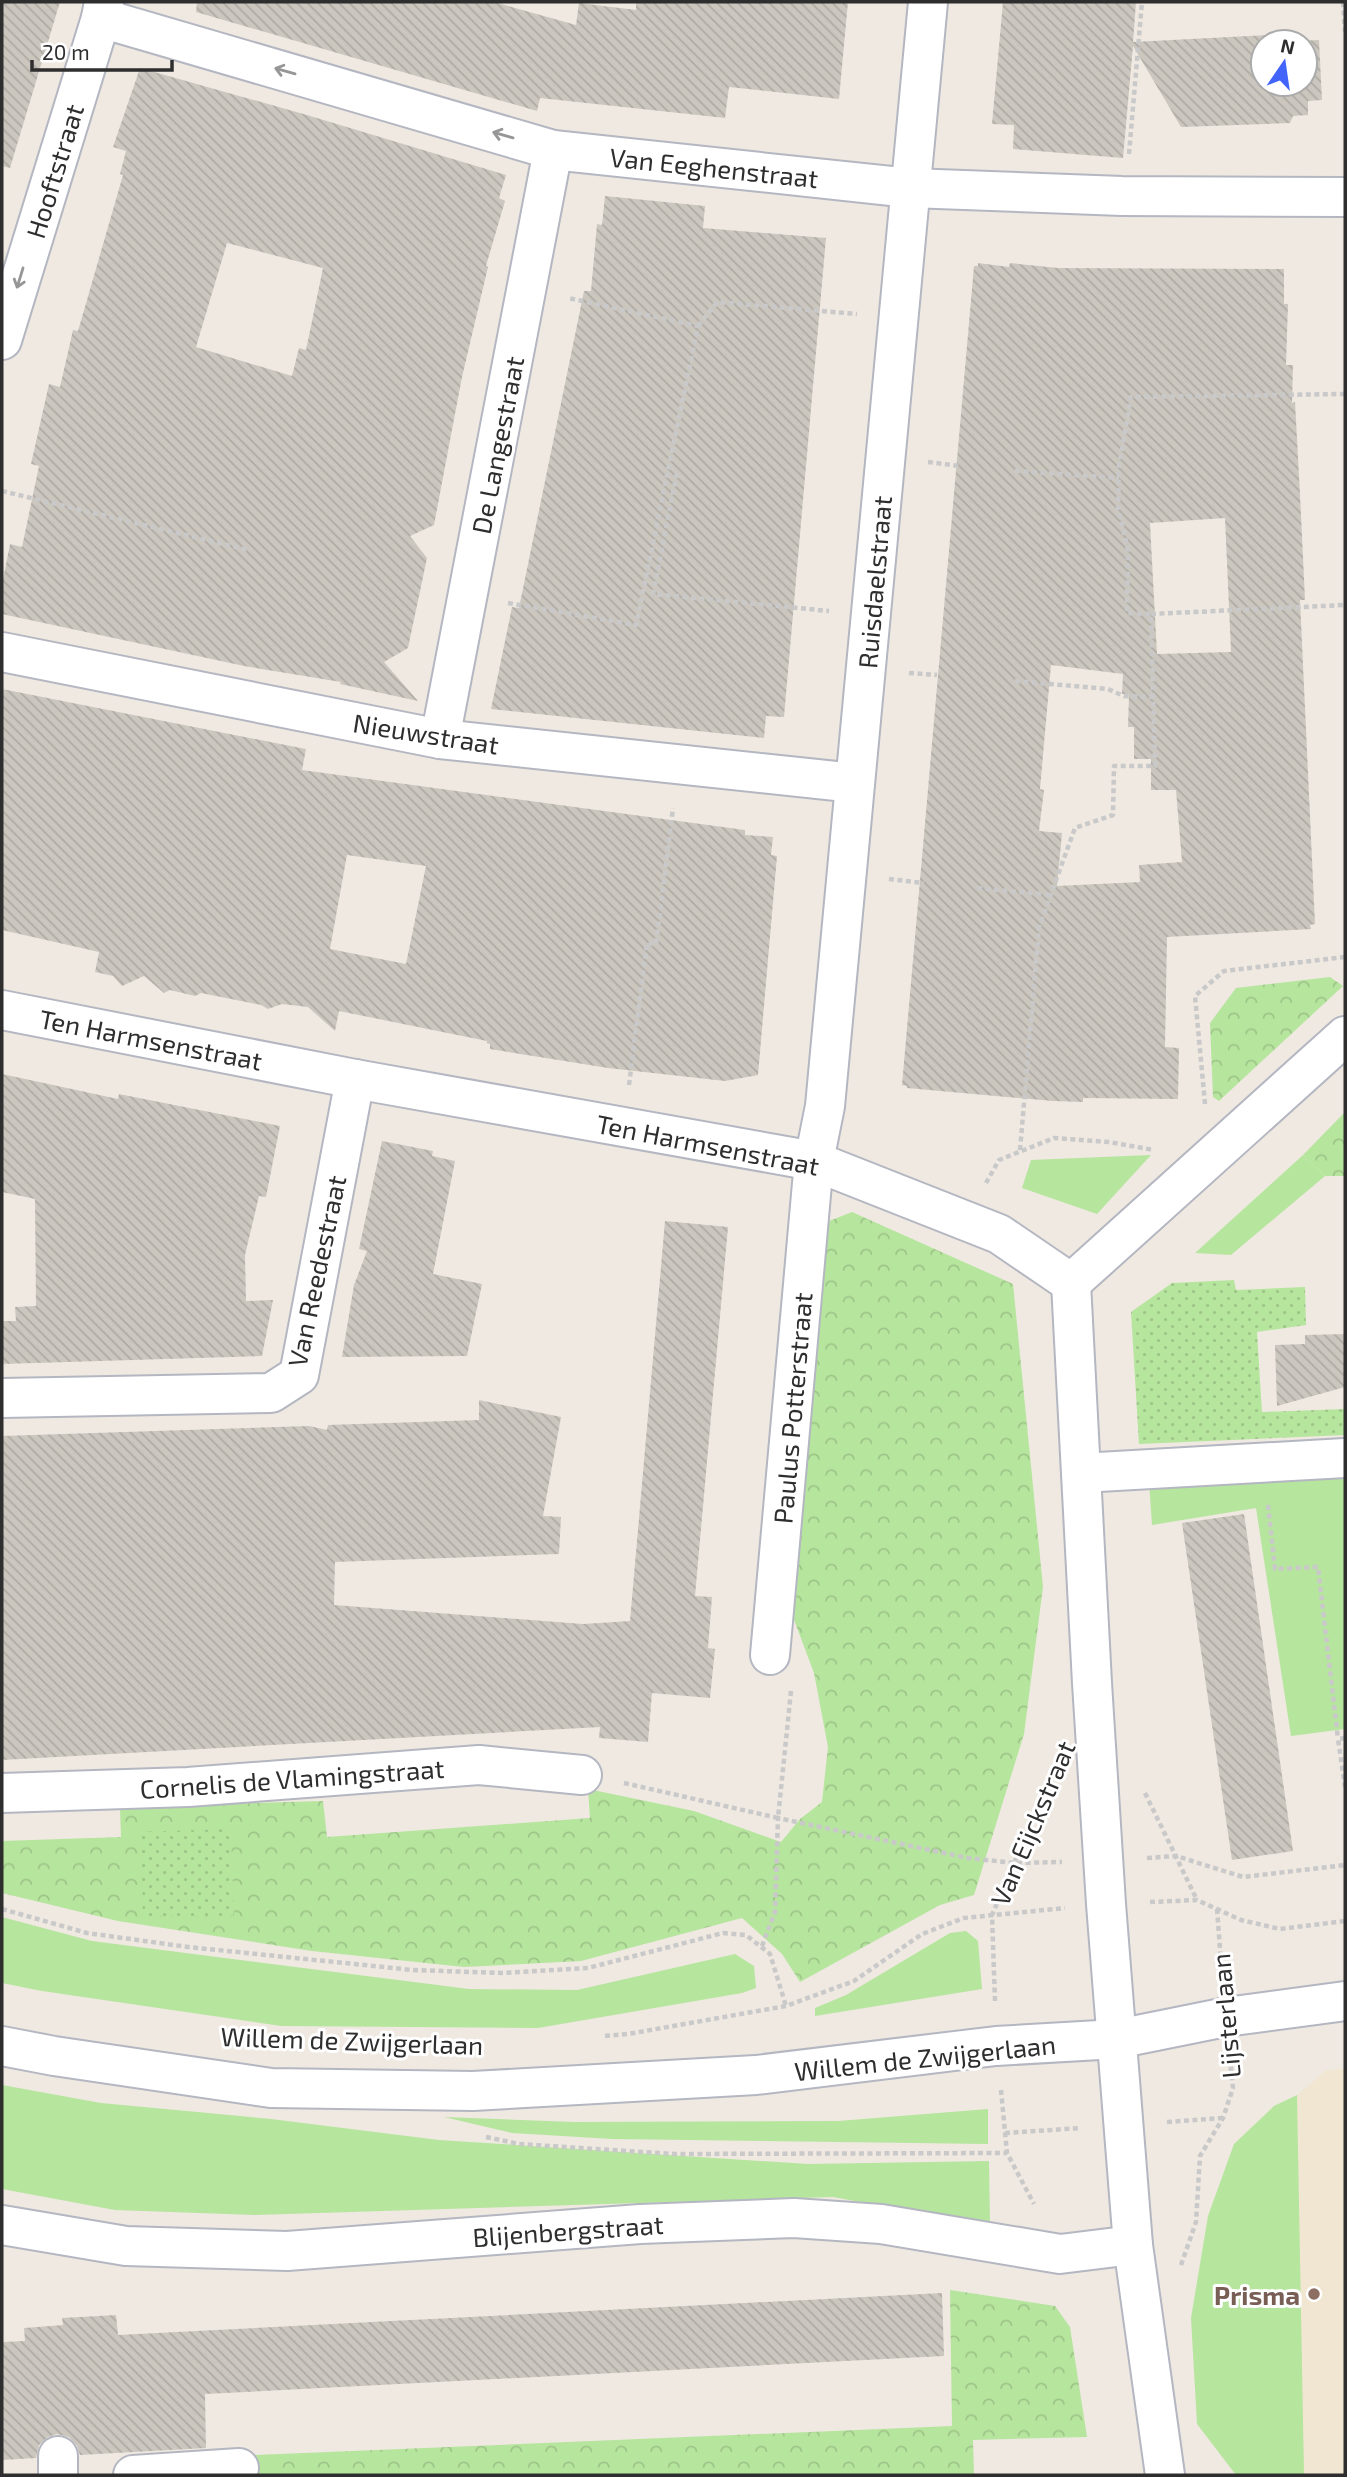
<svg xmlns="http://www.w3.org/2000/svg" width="1347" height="2477" viewBox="0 0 1347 2477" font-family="'Exo 2',sans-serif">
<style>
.education{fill:#f0e6d1}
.grass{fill:#b6e59e}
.forest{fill:url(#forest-crowns)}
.park{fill:url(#park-dots)}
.building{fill:url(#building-back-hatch);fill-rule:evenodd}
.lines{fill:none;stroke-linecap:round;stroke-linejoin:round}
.minor-casing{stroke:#b4b7c1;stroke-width:42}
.path{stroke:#c9c9c9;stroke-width:4.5;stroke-dasharray:5 3.5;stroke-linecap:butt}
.minor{stroke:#fff;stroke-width:38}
.oneway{stroke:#969696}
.education-dot{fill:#8d6e63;stroke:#fff;stroke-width:2.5}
.labels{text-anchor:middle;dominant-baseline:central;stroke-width:6;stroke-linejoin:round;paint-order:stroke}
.street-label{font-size:26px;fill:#2e2e2e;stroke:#fff}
.education-label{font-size:26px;font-weight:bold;fill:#785e54;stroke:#fff;text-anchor:end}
</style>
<defs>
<pattern id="forest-crowns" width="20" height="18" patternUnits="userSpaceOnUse" patternTransform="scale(1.75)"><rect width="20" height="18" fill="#b6e59e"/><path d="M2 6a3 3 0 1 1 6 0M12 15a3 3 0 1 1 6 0" fill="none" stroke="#9dc588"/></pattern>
<pattern id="park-dots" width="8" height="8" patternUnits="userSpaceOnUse" patternTransform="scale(1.75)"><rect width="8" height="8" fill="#b6e59e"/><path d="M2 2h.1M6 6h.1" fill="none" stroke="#9dc588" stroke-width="1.8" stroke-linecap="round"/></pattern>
<pattern id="building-back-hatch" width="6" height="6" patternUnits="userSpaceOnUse" patternTransform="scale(1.75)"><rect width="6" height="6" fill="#cbc7bf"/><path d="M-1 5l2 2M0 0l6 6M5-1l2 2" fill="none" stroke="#afaba4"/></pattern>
</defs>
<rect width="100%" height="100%" fill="#efe9e1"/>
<polygon class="education" points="1345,2068 1345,2475 1289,2475 1278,2112 1325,2071"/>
<g class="grass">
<polygon points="1151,1155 1097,1214 1022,1188 1031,1160"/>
<polygon points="1303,1155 1325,1176 1231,1255 1195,1253"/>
<polygon points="1345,1469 1345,1729 1291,1736 1256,1508 1152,1525 1149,1482"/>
<polygon points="2,1917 92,1941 469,1989 577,1990 735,1954 754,1966 756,1988 742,1993 538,2028 281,2026 42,1991 2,1983"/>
<polygon points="966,1931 978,1941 982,1989 815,2016 815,2008 846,1995 950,1933"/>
<polygon points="2,2085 101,2103 271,2119 439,2140 808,2164 989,2161 990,2226 833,2197 255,2215 115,2210 2,2189"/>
<polygon points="1297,2095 1304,2475 1236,2475 1197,2424 1191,2318 1208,2216 1234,2144 1274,2106"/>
<polygon points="988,2109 988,2144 612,2139 512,2133 444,2117 574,2122 838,2121"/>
</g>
<g class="forest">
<polygon points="1330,977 1343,986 1219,1101 1213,1097 1210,1023 1236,988"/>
<polygon points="1345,1112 1345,1176 1325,1176 1303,1155"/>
<polygon points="852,1212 1013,1284 1043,1587 1024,1734 974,1895 940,1905 800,1982 782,1954 742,1918 581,1961 464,1967 312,1951 118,1921 2,1893 2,1841 121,1837 120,1807 323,1801 327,1837 590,1818 588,1789 694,1811 781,1842 800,1819 822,1802 828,1747 814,1673 787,1601 819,1225"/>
<polygon points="950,2290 1055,2306 1070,2327 1087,2437 973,2440 974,2475 256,2475 255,2455 952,2426"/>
</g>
<g class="park">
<polygon points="1234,1280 1236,1290 1305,1287 1306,1325 1257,1332 1262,1412 1345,1409 1345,1435 1139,1444 1131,1312 1172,1283"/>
<polygon points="231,1829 234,1916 143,1916 141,1832"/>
</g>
<g class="building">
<polygon points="2,2 60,2 10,168 2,166"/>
<polygon points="197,2 494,2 576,25 579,3 636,10 636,2 848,2 839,99 729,87 725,118 540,98 537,111 196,12"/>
<path d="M1003 2H1136L1133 42 1268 35V42L1319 40 1322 100 1308 101V115L1293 116 1290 123 1181 127 1133 46 1123 158 1013 149 1014 125 992 124ZM1263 42H1305V84H1263Z"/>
<path d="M140 68 307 115 506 175 499 198 505 201 486 266 488 267 462 377 434 525 410 536 427 558 408 648 384 662 418 701 340 684 341 682 244 666 2 614V585L10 544 22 547 39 466 31 464 49 384 60 387 73 330 78 331 123 175 120 174 126 151 113 147ZM227 243 323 268 306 350 299 348 292 376 196 347Z"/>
<polygon points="605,196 705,206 703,228 826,238 784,717 766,716 764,738 491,709 512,607 519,608 584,291 591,291 597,224 602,225"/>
<path d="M978 263 1009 267 1010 263 1058 268 1284 269V304H1288L1286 365H1293L1292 403 1295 402 1300 494 1305 600H1300L1315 924 1310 925 1311 929 1167 937 1165 1047 1179 1048 1178 1099 1083 1098V1102L1053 1101 907 1088V1086L902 1085 974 266H978ZM1225 518 1231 652 1157 654 1150 523ZM1051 665 1123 674 1122 694H1129L1128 727H1134V759H1151V790H1176L1182 862 1139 865 1140 882 1057 886 1062 833 1039 831 1044 790 1040 789Z"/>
<path d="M2 689 306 749 302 770 745 830V835L773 837 771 855 777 856 758 1075 725 1081 608 1068 490 1049V1044L487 1043V1041L339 1011 335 1031 308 1007 282 1004 268 1009 261 1005 201 993 195 996 170 990 164 993 144 976 122 986 113 976 95 972 99 952 2 930ZM347 855 426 866 406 964 330 949Z"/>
<polygon points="2,1074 118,1099 119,1094 280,1126 266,1197 259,1196 245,1255 246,1301 273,1300 262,1356 2,1364 2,1321 16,1321 15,1307 36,1306 35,1199 2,1192"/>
<polygon points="382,1141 433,1151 432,1156 455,1161 433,1274 482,1284 467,1356 342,1357 354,1285 367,1251 359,1249"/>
<polygon points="665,1221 728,1227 695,1596 712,1597 708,1648 715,1649 710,1698 652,1693 648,1742 599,1738 600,1727 2,1760 2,1436 309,1426 327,1430 328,1425 479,1420 479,1400 561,1417 543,1516 561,1517 559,1554 335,1562 334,1605 583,1624 630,1621"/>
<polygon points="1345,1334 1345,1387 1277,1406 1275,1345 1305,1344 1305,1335"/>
<polygon points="1244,1514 1293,1851 1232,1860 1182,1523"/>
<polygon points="942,2293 944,2356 205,2394 206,2448 80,2455 77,2446 69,2437 57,2434 48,2437 39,2445 36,2458 2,2460 2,2342 25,2341 24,2328 63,2325 62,2318 116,2315 118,2335"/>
</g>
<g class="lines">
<defs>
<g id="minor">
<polyline points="101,18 553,150 910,188 1122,196 1345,197"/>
<polyline points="2,340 101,18 104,2"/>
<polyline points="2,652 440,739 855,783"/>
<polyline points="440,739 553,150"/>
<polyline points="2,1010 355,1079 814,1161 999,1234 1071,1283 1345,1036"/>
<polyline points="1071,1283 1092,1683 1106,1904 1133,2245 1165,2475"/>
<polyline points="2,1398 271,1393 299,1375 355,1079"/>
<polyline points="1081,1473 1345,1458"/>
<polyline points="770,1655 814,1161 825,1106 928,2"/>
<polyline points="2,1793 188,1787 479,1765 582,1775"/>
<polyline points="2,2046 54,2056 271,2088 473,2091 756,2075 996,2046 1117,2039 1226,2017 1345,2001"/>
<polyline points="2,2225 126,2246 287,2251 640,2224 794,2218 881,2224 1060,2254 1133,2245"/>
<polyline points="58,2475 58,2456"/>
<polyline points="133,2475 239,2468"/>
</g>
</defs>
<use href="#minor" class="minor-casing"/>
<g class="path">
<polyline points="1343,2 1345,32"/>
<polyline points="1129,154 1142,2"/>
<polyline points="698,326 717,302 857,314"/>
<polyline points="928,462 960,466"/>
<polyline points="1015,471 1119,478"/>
<polyline points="677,473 653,594 829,611"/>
<polyline points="2,491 248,550"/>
<polyline points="508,603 636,625 698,326 568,298"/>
<polyline points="1151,614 1345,605"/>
<polyline points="909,673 937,675"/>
<polyline points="1015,681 1108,689 1124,696 1153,697"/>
<polyline points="889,879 924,883"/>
<polyline points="977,888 1051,895"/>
<polyline points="629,1085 647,943 656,944 673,808"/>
<polyline points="1205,1104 1195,996 1224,971 1345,957"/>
<polyline points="1020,1150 1039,927 1075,828 1113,815 1114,766 1155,766 1151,614 1127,613 1128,550 1118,509 1119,466 1131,397 1345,394"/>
<polyline points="986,1183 999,1160 1054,1138 1109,1142 1154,1150"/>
<polyline points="1268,1505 1275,1569 1318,1567 1338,1739"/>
<polyline points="1345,1738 1338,1739 1345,1787"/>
<polyline points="624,1783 778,1818 791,1691"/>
<polyline points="1145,1793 1197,1900"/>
<polyline points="1147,1858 1176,1856 1243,1877 1345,1865"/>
<polyline points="1150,1902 1197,1900 1241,1920 1280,1929 1345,1921"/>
<polyline points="2,1909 87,1933 188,1947 413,1970 502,1973 588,1968 723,1933 746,1935 770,1954 786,2006"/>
<polyline points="1217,1909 1222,1975"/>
<polyline points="762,1946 775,1912 778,1818 968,1858 1014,1863 1062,1862"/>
<polyline points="995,2001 992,1915 1052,1774"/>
<polyline points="605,2036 628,2034 786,2006 854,1981 922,1934 964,1918 1065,1908"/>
<polyline points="263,2039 300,2041"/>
<polyline points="1001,2090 1007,2153 1034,2204"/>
<polyline points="1167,2122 1223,2118"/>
<polyline points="1005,2133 1081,2128"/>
<polyline points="486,2137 519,2144 674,2154 1007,2153"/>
<polyline points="1181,2265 1196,2222 1200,2156 1223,2118 1233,2088 1230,2060"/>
</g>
<use href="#minor" class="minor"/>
</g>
<defs><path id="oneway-shaft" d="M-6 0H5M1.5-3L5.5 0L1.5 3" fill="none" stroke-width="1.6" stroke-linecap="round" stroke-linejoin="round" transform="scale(1.75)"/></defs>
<g class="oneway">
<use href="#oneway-shaft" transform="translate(285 71) rotate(-164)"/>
<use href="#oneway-shaft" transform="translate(503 135) rotate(-164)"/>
<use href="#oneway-shaft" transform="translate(20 278) rotate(107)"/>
</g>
<circle class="education-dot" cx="1314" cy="2294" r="7"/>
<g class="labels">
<g class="street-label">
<text transform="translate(714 167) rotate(6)">Van Eeghenstraat</text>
<text transform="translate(54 171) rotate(-73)">Hooftstraat</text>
<text transform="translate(497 445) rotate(-79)">De Langestraat</text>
<text transform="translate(874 582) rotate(-85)">Ruisdaelstraat</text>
<text transform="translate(426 733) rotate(9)">Nieuwstraat</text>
<text transform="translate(151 1039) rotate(11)">Ten Harmsenstraat</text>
<text transform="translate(708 1144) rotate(11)">Ten Harmsenstraat</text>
<text transform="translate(316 1271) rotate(-78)">Van Reedestraat</text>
<text transform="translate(792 1408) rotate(-85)">Paulus Potterstraat</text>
<text transform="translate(292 1778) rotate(-4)">Cornelis de Vlamingstraat</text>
<text transform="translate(1032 1823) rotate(-67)">Van Eijckstraat</text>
<text transform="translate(1225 2016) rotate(-95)">Lijsterlaan</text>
<text transform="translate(352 2040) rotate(2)">Willem de Zwijgerlaan</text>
<text transform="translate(925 2057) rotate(-6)">Willem de Zwijgerlaan</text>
<text transform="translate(568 2230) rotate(-4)">Blijenbergstraat</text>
</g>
<g class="education-label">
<text x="1300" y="2294">Prisma</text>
</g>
</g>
<rect width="1347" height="2477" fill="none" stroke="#2e2e2e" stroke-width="7"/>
<g transform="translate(1284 63) rotate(13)"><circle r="33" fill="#ffffff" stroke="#ababab" stroke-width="2"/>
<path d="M0-5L12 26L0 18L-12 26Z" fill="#4264fb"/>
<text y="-10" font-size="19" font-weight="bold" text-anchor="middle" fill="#2e2e2e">N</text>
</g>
<path d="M32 60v10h140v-10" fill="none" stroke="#2e2e2e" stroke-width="3.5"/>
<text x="42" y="60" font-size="21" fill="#2e2e2e" stroke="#ffffff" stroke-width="5" paint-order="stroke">20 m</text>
</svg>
